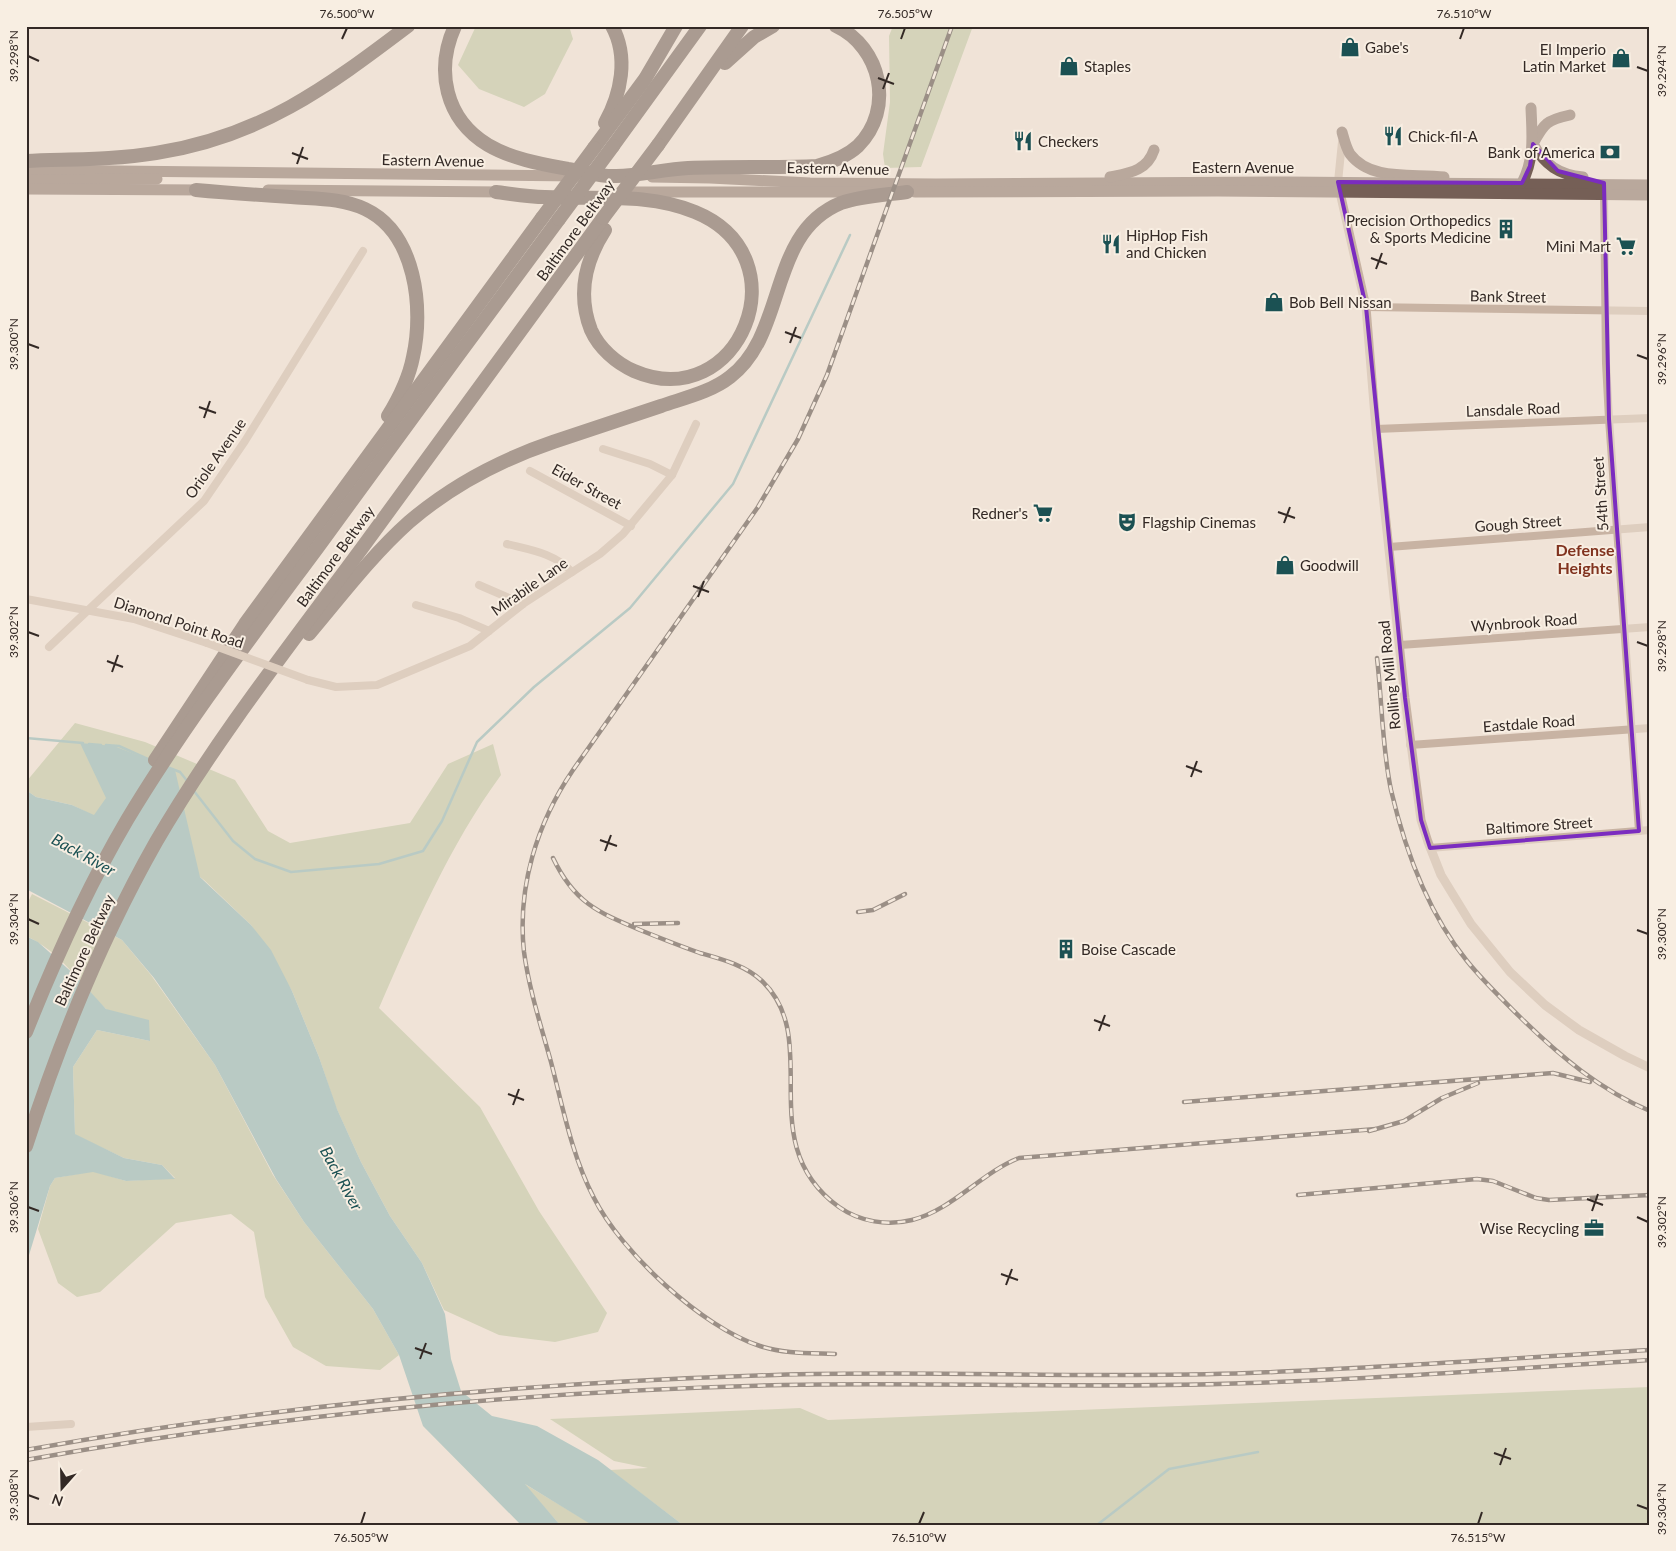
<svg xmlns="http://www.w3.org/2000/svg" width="1676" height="1551" viewBox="0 0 1676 1551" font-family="Lato,sans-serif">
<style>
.green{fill:#b3bf97}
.water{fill:#76acad}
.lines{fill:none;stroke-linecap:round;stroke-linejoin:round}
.stream{stroke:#76acad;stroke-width:2.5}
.minor{stroke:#c8b3a3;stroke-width:8}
.tertiary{stroke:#c8b3a3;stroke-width:9}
.primary{stroke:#755f56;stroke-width:11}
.motorway{stroke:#54433c;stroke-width:14}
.rail-casing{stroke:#332925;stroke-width:4.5}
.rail{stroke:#f8eee2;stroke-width:2.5;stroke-dasharray:8;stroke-linecap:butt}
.minor-bridge{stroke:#c8b3a3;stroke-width:8}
.motorway-bridge{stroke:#54433c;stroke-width:14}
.marked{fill:none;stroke:#7b2cbf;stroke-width:4;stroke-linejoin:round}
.ticks{fill:none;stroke:#332925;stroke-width:2}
.labels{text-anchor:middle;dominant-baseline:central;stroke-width:4;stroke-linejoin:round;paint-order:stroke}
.poi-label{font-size:15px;fill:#332925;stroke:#f8eee2;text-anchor:start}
.street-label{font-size:15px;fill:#332925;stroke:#f8eee2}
.neighbourhood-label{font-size:16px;font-weight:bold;fill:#81331f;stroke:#f8eee2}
.water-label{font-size:16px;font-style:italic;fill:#1b5153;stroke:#f8eee2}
.neatline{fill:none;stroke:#332925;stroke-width:2}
.ticks-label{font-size:12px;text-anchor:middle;fill:#332925}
</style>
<rect width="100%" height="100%" fill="#f0e3d7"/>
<g class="green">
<polygon points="476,26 569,26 573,39 545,94 524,107 479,89 458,65"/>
<polygon points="893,26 973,26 921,167 885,168 883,154 890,102 889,36"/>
<path d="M75 723 145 742 235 780 268 831 290 843 410 823 448 764 493 744 501 775C449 846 414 928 379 1008L480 1107 539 1211 607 1313 598 1332 555 1342 499 1335 444 1310 422 1263 390 1216 361 1162 335 1105 319 1057 292 991 251 925 204 880 167 852 72 805 36 797 26 790V782Z"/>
<path d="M32 894 122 940 151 975 215 1065 273 1175 304 1222 373 1309 399 1355 380 1370 326 1366 293 1347 265 1297 254 1232 231 1214 176 1223 100 1292 77 1297 58 1283 38 1229 50 1186 55 1178 93 1171 126 1181 175 1178 162 1165 124 1158 75 1135 73 1067 97 1030 150 1041C135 1030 118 1021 106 1009 80 984 60 951 26 936V906Z"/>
<polygon points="1650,1387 1650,1525 683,1525 610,1470 648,1468 614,1461 550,1419 800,1408 828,1420"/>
<polygon points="523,1483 590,1523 592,1525 560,1525"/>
</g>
<g class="water">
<polygon points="80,743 114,746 175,770 200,877 251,925 271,950 292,991 319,1057 337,1109 361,1162 390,1216 422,1263 445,1314 451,1359 461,1391 492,1416 537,1426 598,1460 683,1525 592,1525 525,1484 560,1525 521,1525 423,1426 399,1355 373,1309 304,1222 276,1179 215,1065 154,978 122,940 26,889 26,790 36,797 72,805 94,815 106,798"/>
<polygon points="26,936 38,942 76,976 106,1009 149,1020 150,1041 97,1030 73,1067 75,1134 124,1158 162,1165 175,1179 126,1181 93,1172 55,1178 50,1186 26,1265"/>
</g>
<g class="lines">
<g class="stream">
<polyline points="26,738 83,743"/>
<polyline points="89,744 101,745"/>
<polyline points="106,745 119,746 150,760"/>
<polyline points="167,767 180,772 188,782"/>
<polyline points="194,791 233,841 255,859 291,872 379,864 423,851 442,821 477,742 534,687 630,608 733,484 850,235"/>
<polyline points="1097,1525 1169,1469 1258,1452"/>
</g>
<g class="minor">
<polyline points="1338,182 1342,142"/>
<polyline points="1604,192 1606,363 1609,419 1639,831"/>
<polyline points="1366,307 1650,311"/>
<polyline points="1376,429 1650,418"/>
<polyline points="603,449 650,464 672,475"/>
<polyline points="530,471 631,526"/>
<path d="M507 544C531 550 554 553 572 572"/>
<polyline points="1389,547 1650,527"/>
<polyline points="479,585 523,604"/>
<polyline points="26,599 134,619 207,643"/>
<polyline points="416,605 459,618 489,631"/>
<polyline points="1400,645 1650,627"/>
<polyline points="49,647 204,501 245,441 363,251"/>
<polyline points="308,680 336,687 377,685 470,646 523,604 600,554 623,534 672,475 696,424"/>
<polyline points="1410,745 1650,728"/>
<polyline points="1430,848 1650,830"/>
<polyline points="26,1427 71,1424"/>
</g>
<polyline class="tertiary" points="1339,188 1366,307 1376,429 1405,698 1421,820 1428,842 1441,875 1471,924 1510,972 1545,1005 1579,1030 1625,1056 1650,1068"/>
<g class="primary">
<path d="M1570 115C1547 120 1544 123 1533 144 1545 165 1559 175 1583 177"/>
<path d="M1342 132C1344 139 1346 148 1350 154 1371 182 1414 173 1444 177"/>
<polyline points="26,170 578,176"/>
<polyline points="652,177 710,178 810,183 936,184 1286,182 1650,185"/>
<path d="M1110 177C1129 173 1147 171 1154 150"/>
<polyline points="26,180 157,179"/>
<path d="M1517 185 1522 183C1535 158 1532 135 1531 108"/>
<polyline points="26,189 204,190"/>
<polyline points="268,190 504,192"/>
<polyline points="623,192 869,192"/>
<polyline points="915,192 1218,191 1650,195"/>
</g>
<g class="motorway">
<path d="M455 26C435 70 445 119 488 145 512 159 541 164 568 169 583 171 601 177 616 176 640 176 664 169 688 168 731 166 774 168 817 166 832 162 846 157 858 146 895 109 881 47 836 26"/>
<polyline points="725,63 754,37 773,26"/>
<path d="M605 123C621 94 629 57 612 26"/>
<polyline points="658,145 742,26"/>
<polyline points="613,146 700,26"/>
<polyline points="594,148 645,79 676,26"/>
<path d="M26 161C69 159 113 160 156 153 260 137 326 88 408 26"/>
<path d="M196 190C228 193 259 195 291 197 316 199 342 198 365 209 416 233 424 309 413 357 409 378 399 398 388 416"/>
<path d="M496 192C512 194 529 197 545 197 595 200 647 192 695 212 805 257 739 416 634 371 616 363 599 348 591 330 577 294 585 261 605 230"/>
<path d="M309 634C341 596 372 555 409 522 451 486 500 460 553 442 589 430 625 418 661 406 684 398 711 392 730 377 788 333 767 233 841 203 861 196 885 195 907 192"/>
<polyline points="155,760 245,624 542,218"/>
<path d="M26 1032C55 959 87 888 127 820 184 725 252 636 318 547 398 437 478 328 559 219"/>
<path d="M26 1146C60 1040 101 939 156 842 216 739 291 644 362 548 442 438 523 328 603 218"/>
</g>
<defs>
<g id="rail">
<path d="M1377 658C1382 701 1382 747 1391 790 1405 850 1428 913 1467 961 1484 982 1503 1000 1522 1019 1560 1056 1600 1090 1650 1111"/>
<path d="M553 858C574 902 597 912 640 930 660 938 680 946 700 953 721 959 745 965 762 981 825 1041 750 1143 839 1207 860 1222 888 1226 912 1220 952 1210 981 1173 1019 1158L1376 1129"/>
<polyline points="858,912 873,910 905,894"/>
<polyline points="634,924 678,923"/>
<polyline points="1184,1102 1553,1073 1590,1082"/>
<polyline points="1369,1131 1404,1121 1442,1098 1478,1083"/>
<polyline points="1298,1195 1477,1179 1493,1181 1536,1198 1549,1200 1650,1195"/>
<path d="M835 1354C810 1353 784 1354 760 1346 703 1328 621 1252 594 1198 572 1156 563 1108 551 1062 541 1026 529 989 524 952 517 887 537 823 573 770L758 507 798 439 827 375 952 26"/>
<path d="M26 1450C273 1405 524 1383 775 1375 933 1370 1091 1379 1249 1373 1383 1368 1516 1358 1650 1350"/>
<path d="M26 1460C276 1415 529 1391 783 1385 938 1382 1094 1389 1249 1383 1383 1379 1516 1368 1650 1360"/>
</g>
</defs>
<use href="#rail" class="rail-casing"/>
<use href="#rail" class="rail"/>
<polyline class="minor-bridge" points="207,643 308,680"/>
<g class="motorway-bridge">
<polyline points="542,218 594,148"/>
<polyline points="603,218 658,145"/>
<polyline points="559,219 613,146"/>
</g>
</g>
<path d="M0 0H1676V1551H0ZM1533 144 1558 171 1604 183 1609 419 1639 831 1430 848 1421 820 1405 698 1366 307 1338 182 1522 183 1530 166Z" fill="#f0e3d7" fill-opacity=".55" fill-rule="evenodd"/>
<path class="marked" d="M1533 144 1558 171 1604 183 1609 419 1639 831 1430 848 1421 820 1405 698 1366 307 1338 182 1522 183 1530 166Z"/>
<path class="ticks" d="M342 39 347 28M901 39 905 28M1460 39 1464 28M28 56 39 61M1637 67 1648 71M878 78 894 84M883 89 889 73M292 153 308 159M297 164 303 147M1371 258 1387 264M1376 269 1382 253M785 332 801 338M790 343 796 327M28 344 39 348M1637 355 1648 359M199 407 216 413M204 418 210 401M1278 512 1295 518M1284 523 1290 507M693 586 709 592M698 597 704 581M28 632 39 636M1637 642 1648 646M107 661 123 667M112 672 118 655M1186 766 1202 772M1191 777 1197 761M600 840 617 846M605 851 611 835M28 919 39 924M1637 930 1648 934M1094 1020 1110 1026M1099 1031 1105 1015M508 1094 524 1100M513 1105 519 1089M1587 1199 1603 1205M28 1207 39 1211M1592 1211 1598 1194M1637 1217 1648 1222M1001 1274 1018 1280M1006 1285 1012 1269M415 1348 432 1354M420 1359 426 1343M1494 1453 1511 1459M1500 1465 1506 1448M28 1495 39 1499M1637 1505 1648 1509M361 1524 365 1512M919 1524 924 1512M1478 1524 1482 1512"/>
<defs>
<symbol id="shop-bare" viewBox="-9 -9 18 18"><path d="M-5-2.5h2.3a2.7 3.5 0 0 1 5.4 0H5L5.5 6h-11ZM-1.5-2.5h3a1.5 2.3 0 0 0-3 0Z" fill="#1b5153" stroke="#f8eee2" stroke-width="2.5" paint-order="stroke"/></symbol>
<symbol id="restaurant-bare" viewBox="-9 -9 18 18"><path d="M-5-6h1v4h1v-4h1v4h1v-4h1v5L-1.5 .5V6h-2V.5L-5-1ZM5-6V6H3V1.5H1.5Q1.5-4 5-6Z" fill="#1b5153" stroke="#f8eee2" stroke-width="2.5" paint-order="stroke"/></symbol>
<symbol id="bank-bare" viewBox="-9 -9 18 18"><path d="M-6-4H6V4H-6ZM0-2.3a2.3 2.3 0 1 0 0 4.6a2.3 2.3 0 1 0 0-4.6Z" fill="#1b5153" stroke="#f8eee2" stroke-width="2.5" paint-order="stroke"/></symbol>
<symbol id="building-bare" viewBox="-9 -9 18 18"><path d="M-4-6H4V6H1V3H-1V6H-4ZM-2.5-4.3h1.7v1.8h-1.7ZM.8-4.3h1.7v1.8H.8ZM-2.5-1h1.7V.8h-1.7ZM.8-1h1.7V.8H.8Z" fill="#1b5153" stroke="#f8eee2" stroke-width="2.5" paint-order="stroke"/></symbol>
<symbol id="supermarket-bare" viewBox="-9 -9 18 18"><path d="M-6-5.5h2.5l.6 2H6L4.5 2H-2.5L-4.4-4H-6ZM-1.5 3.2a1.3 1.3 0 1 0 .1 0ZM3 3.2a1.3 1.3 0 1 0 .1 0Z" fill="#1b5153" stroke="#f8eee2" stroke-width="2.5" paint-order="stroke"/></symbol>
<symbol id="theatre-bare" viewBox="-9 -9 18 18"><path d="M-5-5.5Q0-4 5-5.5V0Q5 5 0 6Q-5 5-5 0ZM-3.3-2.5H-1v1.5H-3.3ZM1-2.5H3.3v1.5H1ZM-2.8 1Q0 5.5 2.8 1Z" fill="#1b5153" stroke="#f8eee2" stroke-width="2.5" paint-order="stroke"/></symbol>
<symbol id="office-bare" viewBox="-9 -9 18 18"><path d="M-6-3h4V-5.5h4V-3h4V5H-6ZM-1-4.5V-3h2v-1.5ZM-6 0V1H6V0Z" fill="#1b5153" stroke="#f8eee2" stroke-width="2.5" paint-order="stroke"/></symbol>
</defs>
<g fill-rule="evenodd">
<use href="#shop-bare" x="1336" y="33" width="28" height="28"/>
<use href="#shop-bare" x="1607" y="44" width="28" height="28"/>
<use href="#shop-bare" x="1055" y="52" width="28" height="28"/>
<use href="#restaurant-bare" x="1379" y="122" width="28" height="28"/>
<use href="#restaurant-bare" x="1009" y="127" width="28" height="28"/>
<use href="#bank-bare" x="1596" y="138" width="28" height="28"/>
<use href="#building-bare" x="1492" y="215" width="28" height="28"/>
<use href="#restaurant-bare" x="1097" y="230" width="28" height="28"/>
<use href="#supermarket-bare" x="1612" y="232" width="28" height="28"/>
<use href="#shop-bare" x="1260" y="288" width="28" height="28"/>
<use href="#supermarket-bare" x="1029" y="499" width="28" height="28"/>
<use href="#theatre-bare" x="1113" y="508" width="28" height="28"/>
<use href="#shop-bare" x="1271" y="551" width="28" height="28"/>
<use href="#building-bare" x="1052" y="935" width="28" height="28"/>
<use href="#office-bare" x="1580" y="1214" width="28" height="28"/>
</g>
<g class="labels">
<g class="poi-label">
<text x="1365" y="47">Gabe's</text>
<text x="1606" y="49" text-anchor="end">El Imperio<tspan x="1606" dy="17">Latin Market</tspan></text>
<text x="1084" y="66">Staples</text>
<text x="1408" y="136">Chick-fil-A</text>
<text x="1038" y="141">Checkers</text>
<text x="1595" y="152" text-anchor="end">Bank of America</text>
<text x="1491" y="220" text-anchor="end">Precision Orthopedics<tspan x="1491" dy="17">&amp; Sports Medicine</tspan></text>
<text x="1126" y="235">HipHop Fish<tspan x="1126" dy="17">and Chicken</tspan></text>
<text x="1611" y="246" text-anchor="end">Mini Mart</text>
<text x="1289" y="302">Bob Bell Nissan</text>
<text x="1028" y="513" text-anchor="end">Redner's</text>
<text x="1142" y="522">Flagship Cinemas</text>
<text x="1300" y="565">Goodwill</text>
<text x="1081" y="949">Boise Cascade</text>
<text x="1579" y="1228" text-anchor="end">Wise Recycling</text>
</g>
<g class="street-label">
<text transform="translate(433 160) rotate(1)">Eastern Avenue</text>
<text x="1243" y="167">Eastern Avenue</text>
<text transform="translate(838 168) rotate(1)">Eastern Avenue</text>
<text transform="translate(575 230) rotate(-54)">Baltimore Beltway</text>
<text transform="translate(1508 296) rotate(1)">Bank Street</text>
<text transform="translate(1513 409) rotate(-2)">Lansdale Road</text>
<text transform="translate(215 458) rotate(-55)">Oriole Avenue</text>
<text transform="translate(587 486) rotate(29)">Eider Street</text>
<text transform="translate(1600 494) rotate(-94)">54th Street</text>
<text transform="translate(1518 523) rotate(-4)">Gough Street</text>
<text transform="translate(335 556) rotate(-54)">Baltimore Beltway</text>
<text transform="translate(529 586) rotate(-35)">Mirabile Lane</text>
<text transform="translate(179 622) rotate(18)">Diamond Point Road</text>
<text transform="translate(1524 622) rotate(-4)">Wynbrook Road</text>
<text transform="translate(1389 675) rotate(-96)">Rolling Mill Road</text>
<text transform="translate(1529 723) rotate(-4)">Eastdale Road</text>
<text transform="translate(1539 825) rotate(-4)">Baltimore Street</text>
<text transform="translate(84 950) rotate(-65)">Baltimore Beltway</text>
</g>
<g class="neighbourhood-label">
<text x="1585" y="549">Defense<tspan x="1585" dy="18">Heights</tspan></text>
</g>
<g class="water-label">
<text transform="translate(84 854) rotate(29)">Back River</text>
<text transform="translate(342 1178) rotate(61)">Back River</text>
</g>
</g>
<rect width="1676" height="1551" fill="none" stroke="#f8eee2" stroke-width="55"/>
<g transform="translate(62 1488) rotate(200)" stroke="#f8eee2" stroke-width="4" paint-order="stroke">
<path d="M0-4L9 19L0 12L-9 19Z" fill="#332925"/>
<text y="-8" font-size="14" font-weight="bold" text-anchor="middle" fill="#332925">N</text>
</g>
<rect x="28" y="28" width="1620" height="1496" class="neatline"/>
<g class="ticks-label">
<text x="347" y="18">76.500°W</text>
<text x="905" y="18">76.505°W</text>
<text x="1464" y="18">76.510°W</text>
<text transform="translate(14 56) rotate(-90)" y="4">39.298°N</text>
<text transform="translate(1662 71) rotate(-90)" y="4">39.294°N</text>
<text transform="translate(14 344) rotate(-90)" y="4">39.300°N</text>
<text transform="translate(1662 359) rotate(-90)" y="4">39.296°N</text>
<text transform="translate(14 632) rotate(-90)" y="4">39.302°N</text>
<text transform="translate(1662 646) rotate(-90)" y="4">39.298°N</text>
<text transform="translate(14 919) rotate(-90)" y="4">39.304°N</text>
<text transform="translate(1662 934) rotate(-90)" y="4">39.300°N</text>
<text transform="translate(14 1207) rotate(-90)" y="4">39.306°N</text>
<text transform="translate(1662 1222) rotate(-90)" y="4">39.302°N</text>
<text transform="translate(14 1495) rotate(-90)" y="4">39.308°N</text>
<text transform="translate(1662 1509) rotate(-90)" y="4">39.304°N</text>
<text x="361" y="1542">76.505°W</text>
<text x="919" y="1542">76.510°W</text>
<text x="1478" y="1542">76.515°W</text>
</g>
</svg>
